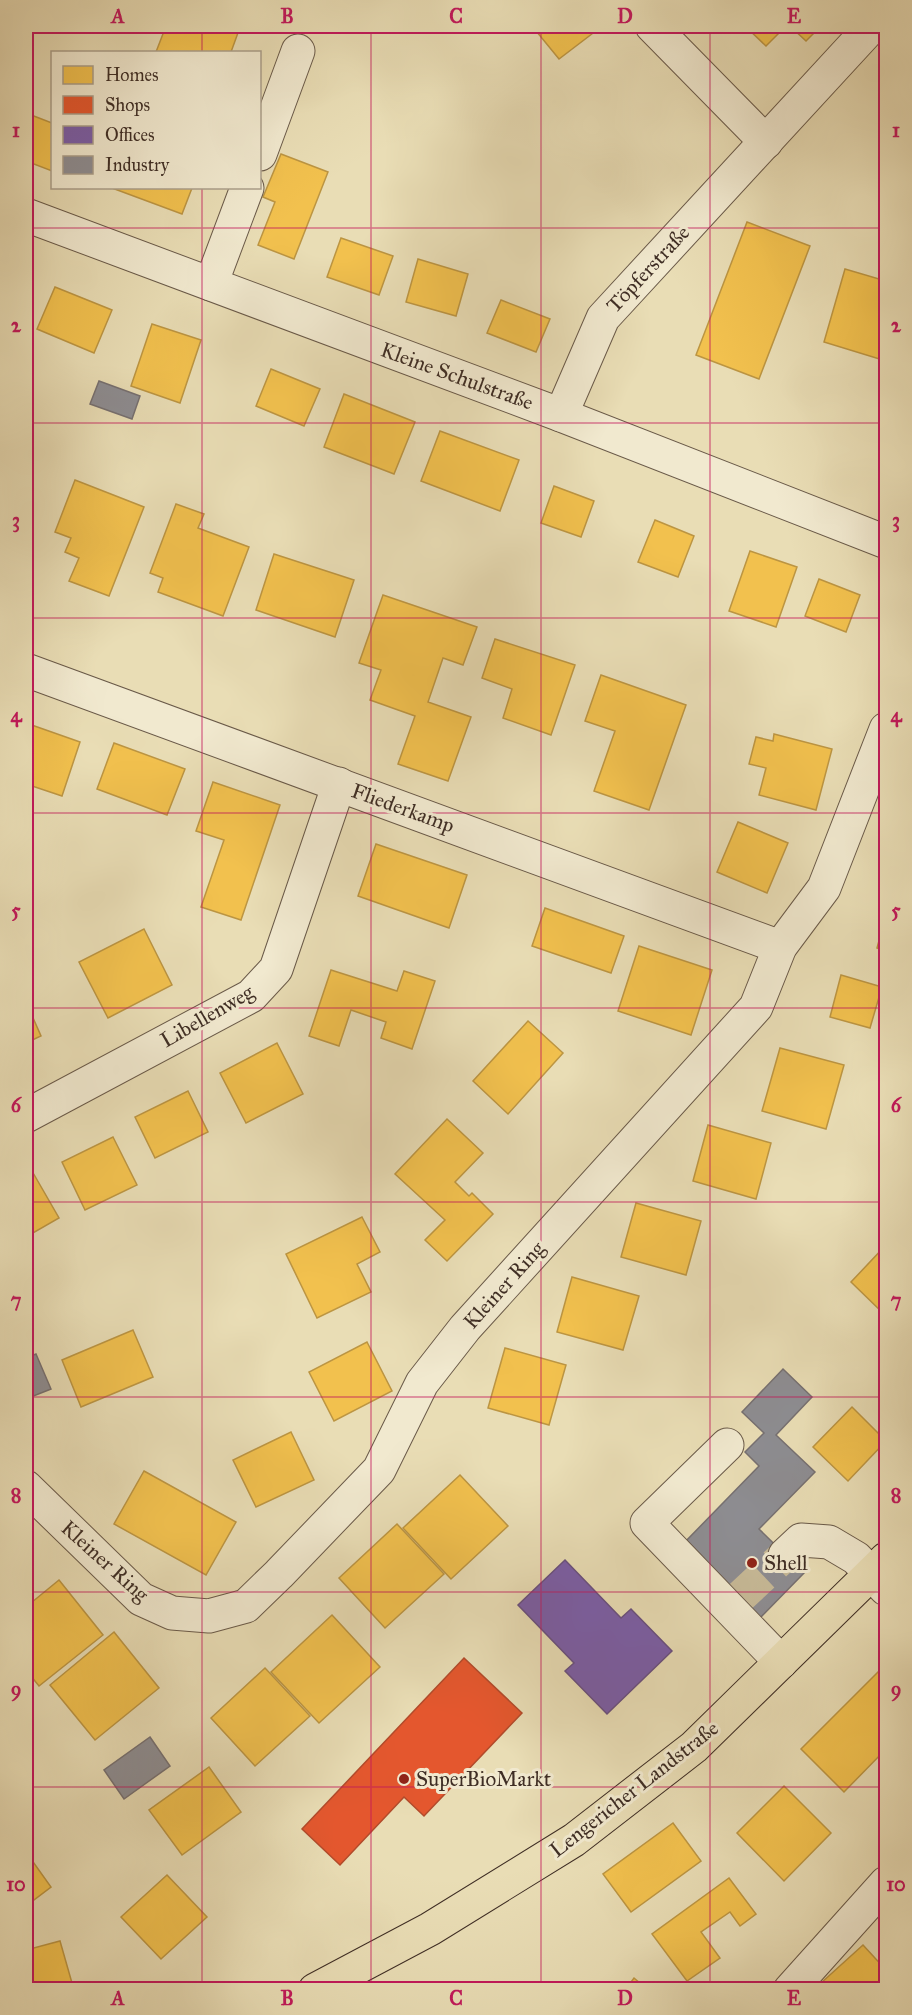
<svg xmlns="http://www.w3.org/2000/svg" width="912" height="2015" viewBox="0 0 912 2015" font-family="'IM FELL Great Primer',serif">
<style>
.homes{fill:#f2c14e;stroke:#bc9542;stroke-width:1.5}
.shops{fill:#e4572e;stroke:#b24b2b;stroke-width:1.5}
.offices{fill:#7b5ea7;stroke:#695080;stroke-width:1.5}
.industry{fill:#8d8d92;stroke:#767071;stroke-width:1.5}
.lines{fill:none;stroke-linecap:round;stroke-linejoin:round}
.minor-tunnel{stroke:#c7ba98;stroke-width:33;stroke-dasharray:33 16;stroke-linecap:butt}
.minor-casing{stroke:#6a5a49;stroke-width:35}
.major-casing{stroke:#3f2e25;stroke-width:35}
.minor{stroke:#f1e9cf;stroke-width:33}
.major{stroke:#e9ddb5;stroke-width:33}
.grid{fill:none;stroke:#c2185b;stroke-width:1.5;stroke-opacity:0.55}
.poi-dot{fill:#8f2418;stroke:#f1e9cf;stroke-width:2}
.labels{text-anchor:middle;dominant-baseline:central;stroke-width:6;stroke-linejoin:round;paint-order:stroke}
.street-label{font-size:21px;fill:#3f2e25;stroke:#f1e9cf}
.poi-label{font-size:21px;fill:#3f2e25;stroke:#f1e9cf;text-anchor:start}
.neatline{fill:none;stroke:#c2185b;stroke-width:2}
.grid-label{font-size:20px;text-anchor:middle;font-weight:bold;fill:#c2185b}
</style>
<rect width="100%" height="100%" fill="#e9ddb5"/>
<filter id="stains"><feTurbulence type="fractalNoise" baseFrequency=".00333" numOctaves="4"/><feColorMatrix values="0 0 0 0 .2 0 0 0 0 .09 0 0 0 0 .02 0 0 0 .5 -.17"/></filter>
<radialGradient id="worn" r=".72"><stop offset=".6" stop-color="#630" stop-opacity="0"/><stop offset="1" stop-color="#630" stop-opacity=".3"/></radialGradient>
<g class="homes">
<polygon points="166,26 226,26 239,30 231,52 156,52"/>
<polygon points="532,26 600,26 601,27 559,59"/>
<polygon points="745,26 786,26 766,46"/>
<polygon points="790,26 821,26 806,41"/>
<polygon points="26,113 52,123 52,171 26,161"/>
<polygon points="281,154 328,172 294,259 258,245 275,202 263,197"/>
<polygon points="112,188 192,188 182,214"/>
<polygon points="747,222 810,246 759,379 696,355"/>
<polygon points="341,238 393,256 379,295 327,277"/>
<polygon points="418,259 468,274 456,316 406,302"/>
<polygon points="26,267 31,269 26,283"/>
<polygon points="845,269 886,281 886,361 824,342"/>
<polygon points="55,287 112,310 94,353 37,329"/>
<polygon points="501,300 550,319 536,352 487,333"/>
<polygon points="152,324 201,340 180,403 131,386"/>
<polygon points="271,369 320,389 304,426 256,406"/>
<polygon points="344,394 415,422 394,474 324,447"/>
<polygon points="440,431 519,460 500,511 421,481"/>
<polygon points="75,480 144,507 109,596 69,581 79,558 65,552 71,538 55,532"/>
<polygon points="554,486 594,501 581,537 541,523"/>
<polygon points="176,504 204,514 198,528 249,547 223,616 158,592 163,578 150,573"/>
<polygon points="655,520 694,536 678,577 638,562"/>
<polygon points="750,551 797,567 776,627 729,611"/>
<polygon points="274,554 354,580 335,637 256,610"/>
<polygon points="819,579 860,595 846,632 805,616"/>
<polygon points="383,595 477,627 463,665 443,658 428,702 471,717 448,781 398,764 415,716 370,700 381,670 359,663"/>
<polygon points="495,639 575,665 551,735 503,718 512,689 482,678"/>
<polygon points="601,675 686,705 649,810 594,791 615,731 585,721"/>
<polygon points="26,723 80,742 62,796 26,784"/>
<polygon points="774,734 832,749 816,810 759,795 766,768 749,764 756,737 773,741"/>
<polygon points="114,743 185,769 167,815 97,789"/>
<polygon points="213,782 280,805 241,920 201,907 224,840 196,831"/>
<polygon points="738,822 788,843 767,893 717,872"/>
<polygon points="376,844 467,875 449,928 358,896"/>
<polygon points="545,908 624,936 611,973 532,946"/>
<polygon points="886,915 886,951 877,948"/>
<polygon points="144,929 172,985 108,1018 79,962"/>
<polygon points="639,946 712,970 691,1035 618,1011"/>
<polygon points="331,970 397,991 404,971 435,981 412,1049 381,1038 386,1022 351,1010 339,1046 309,1036"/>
<polygon points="841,975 882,987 870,1028 830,1017"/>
<polygon points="26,1002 41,1036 26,1043"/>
<polygon points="528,1021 563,1053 508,1114 473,1081"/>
<polygon points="277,1043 303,1094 246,1123 220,1073"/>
<polygon points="780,1048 844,1065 826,1129 762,1111"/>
<polygon points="188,1091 208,1132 155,1158 135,1117"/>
<polygon points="447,1119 483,1153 455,1182 469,1196 472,1193 493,1214 447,1261 425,1240 445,1220 395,1174"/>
<polygon points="708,1125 771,1143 756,1199 693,1181"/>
<polygon points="113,1137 137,1185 85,1210 62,1162"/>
<polygon points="32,1171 59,1218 26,1237 26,1175"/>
<polygon points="636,1203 701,1221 686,1275 621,1257"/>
<polygon points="362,1217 380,1252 357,1264 371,1292 317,1318 286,1254"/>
<polygon points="886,1245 886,1316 851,1282"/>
<polygon points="572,1277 639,1296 623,1350 557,1332"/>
<polygon points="133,1330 153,1377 81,1407 62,1360"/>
<polygon points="367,1342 392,1391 334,1421 309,1372"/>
<polygon points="505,1348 566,1365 549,1425 488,1408"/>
<polygon points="852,1407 886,1441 848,1481 813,1447"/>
<polygon points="291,1432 314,1480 256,1507 233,1460"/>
<polygon points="144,1471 236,1522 206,1575 114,1524"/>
<polygon points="460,1475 508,1526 451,1579 403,1528"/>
<polygon points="397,1524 444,1574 385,1628 339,1578"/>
<polygon points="59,1580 103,1635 39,1686 26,1670 26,1607"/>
<polygon points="332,1615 380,1667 319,1723 271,1672"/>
<polygon points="114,1632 159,1688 95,1740 50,1685"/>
<polygon points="886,1664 886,1749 844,1792 801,1749"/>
<polygon points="265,1668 310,1716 255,1766 211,1718"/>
<polygon points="209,1767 241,1812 182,1855 149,1810"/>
<polygon points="784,1786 831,1833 784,1881 737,1833"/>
<polygon points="673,1823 701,1861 631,1912 603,1874"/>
<polygon points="26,1852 51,1887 26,1906"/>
<polygon points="167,1875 207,1917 161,1959 121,1917"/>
<polygon points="729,1878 756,1914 740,1926 730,1912 701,1932 720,1958 687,1981 652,1934"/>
<polygon points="60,1941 74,1990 29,1990 26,1976 26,1950"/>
<polygon points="863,1945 886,1970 886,1990 826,1990 821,1983"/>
<polygon points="634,1978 648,1990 625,1990"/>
</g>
<polygon class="shops" points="464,1658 522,1713 424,1816 404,1797 340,1865 302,1829"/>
<polygon class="offices" points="565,1560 621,1618 631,1609 672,1651 607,1714 565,1671 574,1663 518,1605"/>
<g class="industry">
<polygon points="99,381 140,396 132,419 90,404"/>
<polygon points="36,1354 51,1389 26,1399 26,1358"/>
<polygon points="783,1369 812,1397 776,1435 815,1472 759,1529 804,1573 760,1618 683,1544 759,1466 745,1452 764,1433 742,1412"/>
<polygon points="150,1737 170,1766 124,1799 104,1770"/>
</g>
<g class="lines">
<polyline class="minor-tunnel" points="739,1598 785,1555"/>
<defs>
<g id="minor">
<polyline points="652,26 766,142"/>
<polyline points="260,154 298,51"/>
<polyline points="26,215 561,415 886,542"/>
<polyline points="211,284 247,188"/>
<polyline points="561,415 603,318 872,26"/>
<polyline points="26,670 780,947"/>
<polyline points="26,1116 251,996 276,969 339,784"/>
<polyline points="727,1445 647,1523 781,1662"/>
<polyline points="26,1487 141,1599 172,1613 209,1616 246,1606 279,1574 379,1470 422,1383 465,1328 756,1007 780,947 824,888 886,729"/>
<polyline points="785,1555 801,1540 829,1542 856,1558 886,1589"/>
<polyline points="790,1990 886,1883"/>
</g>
<polyline id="major" points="315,1990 430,1929 574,1840 694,1747 886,1559"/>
</defs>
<use href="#minor" class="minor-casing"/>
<use href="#major" class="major-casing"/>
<use href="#minor" class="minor"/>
<use href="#major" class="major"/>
</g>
<path class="grid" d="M202 26V52M371 26V1990M541 26V1990M710 26V1990M202 188V1990M26 228H886M26 423H886M26 618H886M26 813H886M26 1008H886M26 1202H886M26 1397H886M26 1592H886M26 1787H886"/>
<g class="poi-dot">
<circle cx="752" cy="1563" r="6"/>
<circle cx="404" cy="1779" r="6"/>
</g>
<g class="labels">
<g class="street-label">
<text transform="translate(648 269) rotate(-47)">Töpferstraße</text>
<text transform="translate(457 376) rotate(20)">Kleine Schulstraße</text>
<text transform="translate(403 808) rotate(20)">Fliederkamp</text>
<text transform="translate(207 1016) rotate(-30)">Libellenweg</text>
<text transform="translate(504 1285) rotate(-48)">Kleiner Ring</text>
<text transform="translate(105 1561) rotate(42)">Kleiner Ring</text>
<text transform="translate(634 1789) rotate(-38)">Lengericher Landstraße</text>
</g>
<g class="poi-label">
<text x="764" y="1563">Shell</text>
<text x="416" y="1779">SuperBioMarkt</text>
</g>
</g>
<rect width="912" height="2015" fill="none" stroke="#e9ddb5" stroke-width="66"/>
<rect x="51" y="51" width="210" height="138" fill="#f1e9cf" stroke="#aa9e8b" stroke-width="1.5"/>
<rect x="63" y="66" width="30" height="18" fill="#f2c14e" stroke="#aa9e8b" stroke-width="1.5"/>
<text x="105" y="81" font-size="18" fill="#3f2e25">Homes</text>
<rect x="63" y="96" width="30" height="18" fill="#e4572e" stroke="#aa9e8b" stroke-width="1.5"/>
<text x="105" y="111" font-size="18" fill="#3f2e25">Shops</text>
<rect x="63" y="126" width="30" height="18" fill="#7b5ea7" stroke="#aa9e8b" stroke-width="1.5"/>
<text x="105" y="141" font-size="18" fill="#3f2e25">Offices</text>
<rect x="63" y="156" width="30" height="18" fill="#8d8d92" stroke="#aa9e8b" stroke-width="1.5"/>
<text x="105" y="171" font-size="18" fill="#3f2e25">Industry</text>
<rect x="33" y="33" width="846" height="1949" class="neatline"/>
<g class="grid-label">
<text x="118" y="23">A</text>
<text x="287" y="23">B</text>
<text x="456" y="23">C</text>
<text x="625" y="23">D</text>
<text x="794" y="23">E</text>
<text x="16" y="137">1</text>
<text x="896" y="137">1</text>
<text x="16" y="332">2</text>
<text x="896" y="332">2</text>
<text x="16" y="527">3</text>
<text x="896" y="527">3</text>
<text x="16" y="722">4</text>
<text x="896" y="722">4</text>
<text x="16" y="917">5</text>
<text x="896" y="917">5</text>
<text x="16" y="1112">6</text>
<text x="896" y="1112">6</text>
<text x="16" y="1307">7</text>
<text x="896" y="1307">7</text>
<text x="16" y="1502">8</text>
<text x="896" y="1502">8</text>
<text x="16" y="1696">9</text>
<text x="896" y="1696">9</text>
<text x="16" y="1891">10</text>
<text x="896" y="1891">10</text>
<text x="118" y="2005">A</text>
<text x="287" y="2005">B</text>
<text x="456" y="2005">C</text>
<text x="625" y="2005">D</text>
<text x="794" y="2005">E</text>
</g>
<rect width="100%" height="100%" filter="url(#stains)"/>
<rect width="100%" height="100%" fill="url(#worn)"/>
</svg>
